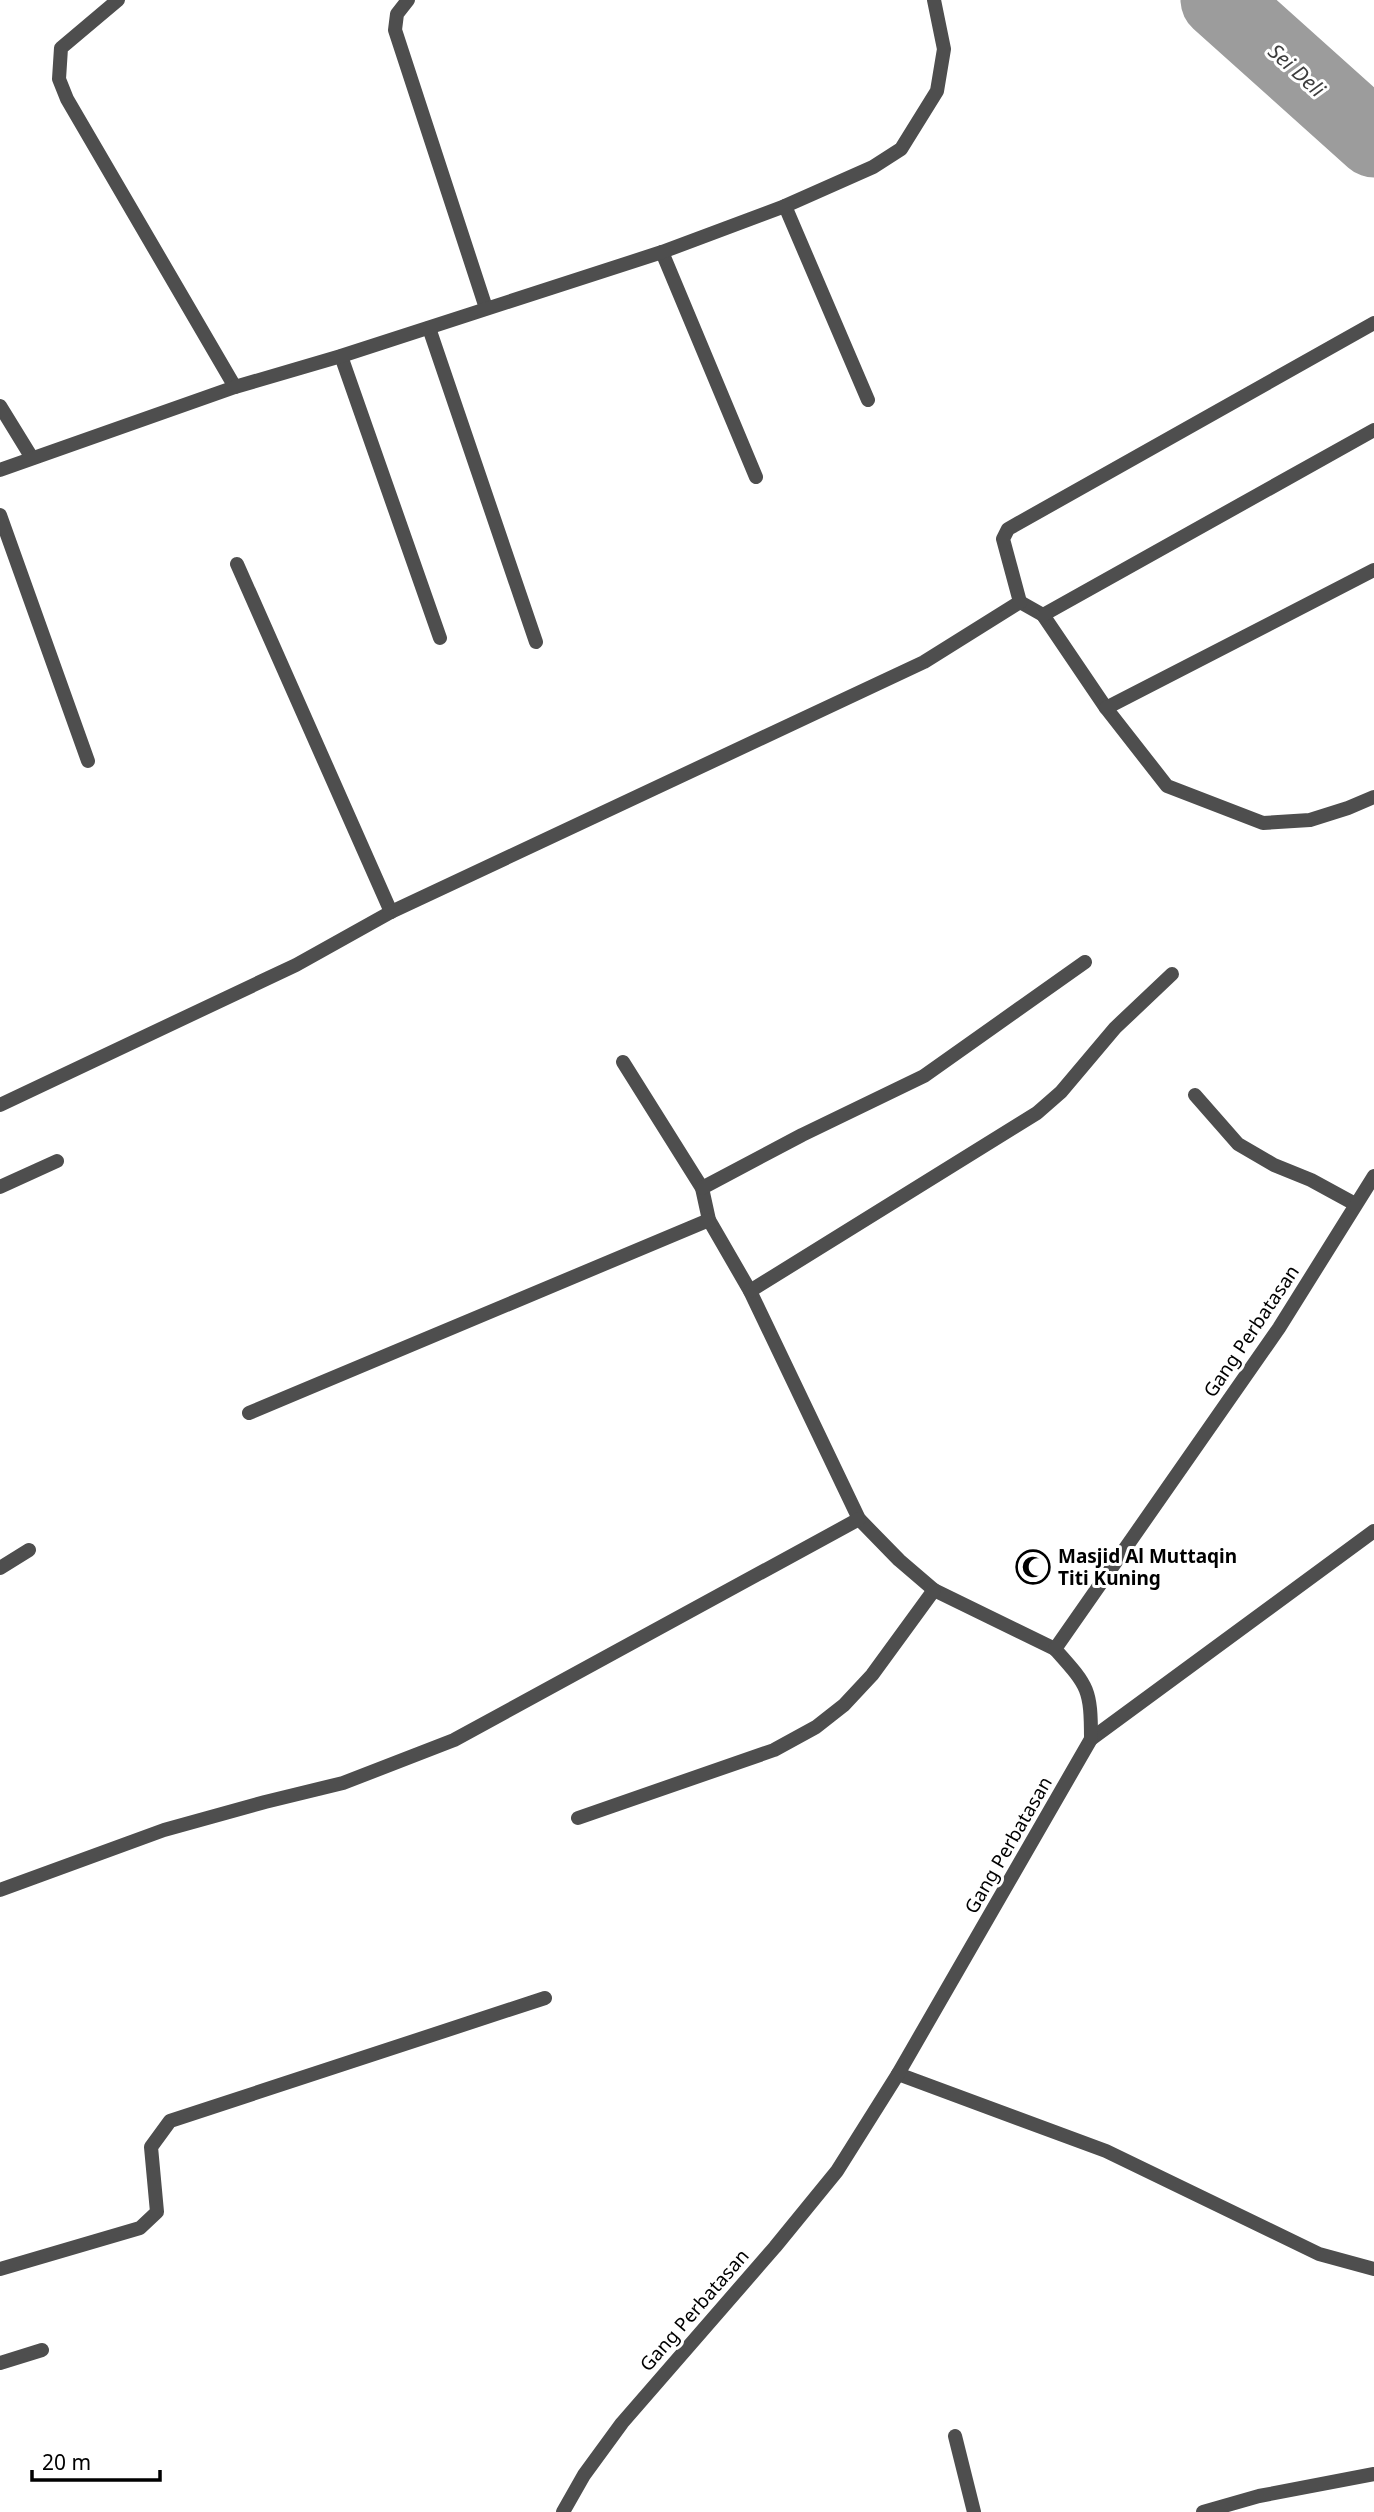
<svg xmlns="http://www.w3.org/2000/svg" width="1374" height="2512" viewBox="0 0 1374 2512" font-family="'Noto Sans',sans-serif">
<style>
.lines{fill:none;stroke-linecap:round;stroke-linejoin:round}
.river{stroke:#9c9c9c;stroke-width:77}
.service{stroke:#4e4e4e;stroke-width:14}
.minor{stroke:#4e4e4e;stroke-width:14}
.labels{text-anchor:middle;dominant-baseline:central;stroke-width:6;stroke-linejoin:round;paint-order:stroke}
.street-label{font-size:19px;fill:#000;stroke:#fff}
.poi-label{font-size:19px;font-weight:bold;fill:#000;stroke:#fff;text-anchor:start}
.water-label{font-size:21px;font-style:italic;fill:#3d3d3d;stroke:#fff}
</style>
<rect width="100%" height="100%" fill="#fff"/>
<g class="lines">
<polyline class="river" points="1219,0 1374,139"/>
<g class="service">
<polyline points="118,0 61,48 59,79 67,99 235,387"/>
<polyline points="429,328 536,642"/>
<polyline points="0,1568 29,1550"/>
</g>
<g class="minor">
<polyline points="408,0 397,14 395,30 486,308"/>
<polyline points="785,206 868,400"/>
<polyline points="662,252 756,477"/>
<polyline points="341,356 440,638"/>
<polyline points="0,406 32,458"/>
<polyline points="0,470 235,387 341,356 662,252 785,206 873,167 901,149 937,91 944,49 934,0"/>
<polyline points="0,515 88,761"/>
<polyline points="237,564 391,912"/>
<polyline points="1020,602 1043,615 1106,708 1167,786 1263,823 1310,820 1348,808 1374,797"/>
<polyline points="1043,615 1374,430"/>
<polyline points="1106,708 1374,570"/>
<polyline points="623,1062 702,1188 709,1220 750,1291 859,1519 899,1560 934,1590 1055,1649"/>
<polyline points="1195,1095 1238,1144 1274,1165 1311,1180 1355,1204"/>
<polyline points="0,1105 296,965 391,912 924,662 1020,602 1003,539 1008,529 1374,323"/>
<polyline points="0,1187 57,1161"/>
<polyline points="702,1188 802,1135 924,1076 1085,962"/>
<polyline points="750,1291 1037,1113 1061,1092 1115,1028 1172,974"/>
<polyline points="249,1413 709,1220"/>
<polyline points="1091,1739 1374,1531"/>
<polyline points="578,1818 774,1750 816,1727 844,1705 872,1675 934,1590"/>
<polyline points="0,1890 164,1830 265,1802 343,1783 454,1740 859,1519"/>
<polyline points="898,2074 1106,2151 1319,2254 1374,2269"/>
<polyline points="0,2269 140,2228 157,2212 151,2147 170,2121 545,1998"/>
<polyline points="0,2363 42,2350"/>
<polyline points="955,2436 974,2512"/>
<path d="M563 2512 584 2475 622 2423 775 2247 837 2171 898 2074 1091 1739C1091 1688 1088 1686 1055 1649L1279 1328 1374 1176"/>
<polyline points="1203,2512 1259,2496 1374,2474"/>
</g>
</g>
<defs>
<symbol id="mosque-ring" viewBox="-11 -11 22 22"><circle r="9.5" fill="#fff" stroke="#000" stroke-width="1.5"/><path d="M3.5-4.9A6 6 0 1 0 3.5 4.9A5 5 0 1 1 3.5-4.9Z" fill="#000"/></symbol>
</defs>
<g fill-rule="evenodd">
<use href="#mosque-ring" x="1014" y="1548" width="38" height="38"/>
</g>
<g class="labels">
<g class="street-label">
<text transform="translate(1251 1331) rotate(-56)">Gang Perbatasan</text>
<text transform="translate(1008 1845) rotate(-60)">Gang Perbatasan</text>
<text transform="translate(694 2310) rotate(-49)">Gang Perbatasan</text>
</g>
<g class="poi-label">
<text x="1058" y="1556">Masjid Al Muttaqin<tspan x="1058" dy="22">Titi Kuning</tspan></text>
</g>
<g class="water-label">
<text transform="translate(1297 70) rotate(42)">Sei Deli</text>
</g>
</g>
<path d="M32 2470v10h128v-10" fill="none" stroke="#000000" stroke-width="3.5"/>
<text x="42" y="2470" font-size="21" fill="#000000" stroke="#ffffff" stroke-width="5" paint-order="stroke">20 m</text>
</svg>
